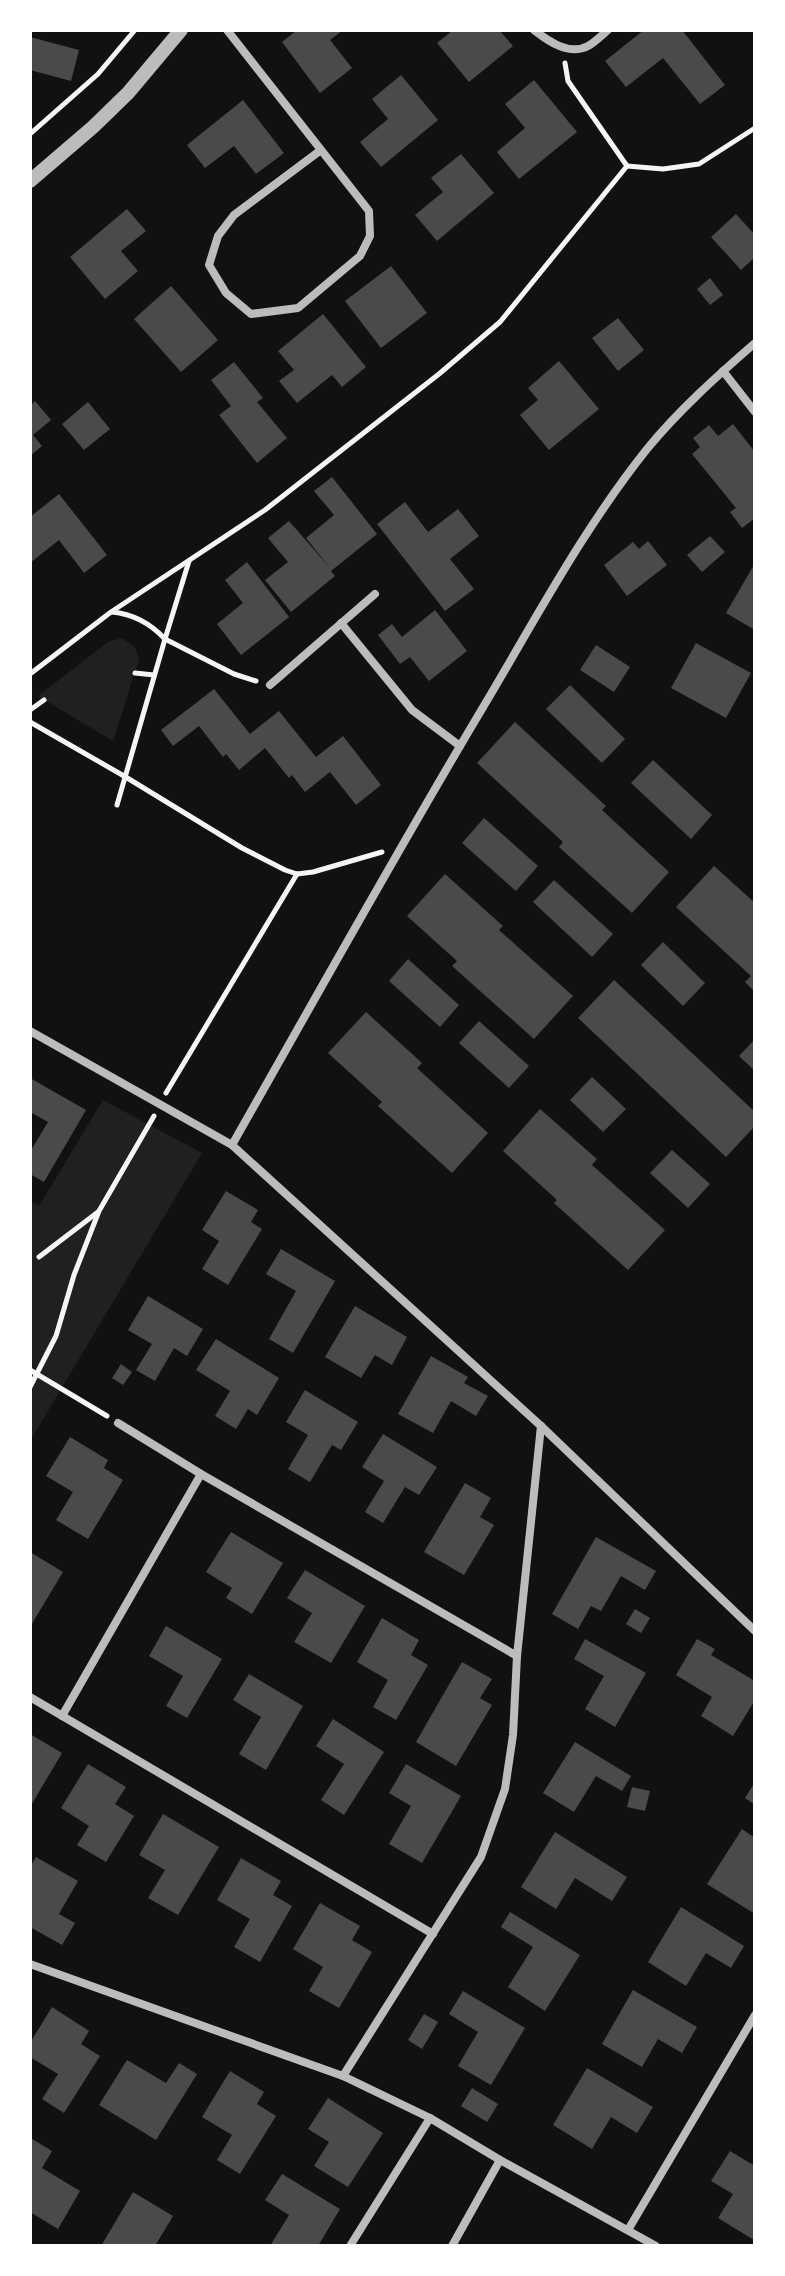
<svg xmlns="http://www.w3.org/2000/svg" width="785" height="2276" viewBox="0 0 785 2276" font-family="'DM Sans',sans-serif">
<style>
.green{fill:#202020}
.building{fill:#4a4a4a}
.lines{fill:none;stroke-linecap:round;stroke-linejoin:round}
.path{stroke:#f5f5f5;stroke-width:5}
.minor{stroke:#bcbcbc;stroke-width:8}
.tertiary{stroke:#bcbcbc;stroke-width:14}
</style>
<rect width="100%" height="100%" fill="#111"/>
<g class="green">
<polygon points="122,638 135,647 139,659 113,741 38,696 108,642"/>
<polygon points="103,1100 202,1153 30,1441 30,1201 39,1206"/>
</g>
<g class="building">
<polygon points="297,30 343,30 330,40 352,68 320,93 282,42"/>
<polygon points="453,30 499,30 513,46 469,82 437,43"/>
<polygon points="644,30 682,30 725,85 700,104 663,58 626,87 605,61"/>
<polygon points="30,37 79,50 71,81 30,70"/>
<polygon points="401,75 438,120 381,167 360,142 388,119 372,99"/>
<polygon points="534,80 577,132 519,179 497,152 525,128 505,104"/>
<polygon points="243,100 284,153 256,174 234,146 205,168 187,145"/>
<polygon points="461,154 494,193 437,241 415,215 443,192 431,178"/>
<polygon points="127,209 146,231 121,251 138,271 105,299 70,257"/>
<polygon points="736,214 755,235 755,257 741,270 711,237"/>
<polygon points="391,266 427,313 381,348 345,301"/>
<polygon points="710,278 723,295 710,305 697,289"/>
<polygon points="171,286 218,340 181,372 134,319"/>
<polygon points="323,314 366,367 342,387 332,375 297,403 279,381 294,370 278,351"/>
<polygon points="618,318 644,350 618,371 592,338"/>
<polygon points="559,361 599,409 549,450 520,415 538,400 528,388"/>
<polygon points="234,362 263,398 257,402 287,438 257,463 219,415 231,406 211,380"/>
<polygon points="35,401 51,420 33,435 42,446 30,456 30,406"/>
<polygon points="88,402 110,429 84,450 62,424"/>
<polygon points="733,424 755,452 755,518 742,528 730,512 736,508 692,454 700,447 693,438 709,425 718,436"/>
<polygon points="332,477 377,534 331,571 335,576 291,612 265,580 288,562 268,538 289,521 330,568 306,538 334,515 314,491"/>
<polygon points="59,494 107,555 84,573 59,540 30,563 30,517"/>
<polygon points="405,502 428,532 458,509 479,536 450,559 474,589 445,611 377,524"/>
<polygon points="710,536 725,552 702,572 687,555"/>
<polygon points="648,541 667,565 627,596 604,565 633,542 639,549"/>
<polygon points="247,562 289,617 241,655 217,624 243,603 225,580"/>
<polygon points="755,563 755,630 726,613"/>
<polygon points="435,610 467,651 429,681 410,657 400,664 378,635 392,624 402,637"/>
<polygon points="696,643 751,673 726,718 671,688"/>
<polygon points="596,645 630,667 614,692 580,670"/>
<polygon points="570,685 625,739 602,763 546,709"/>
<polygon points="214,689 250,734 279,711 316,757 343,736 381,785 356,805 330,772 305,792 292,775 289,778 265,748 239,770 226,754 223,757 199,726 173,746 161,730"/>
<polygon points="515,722 606,806 602,810 669,872 632,913 559,847 563,842 477,763"/>
<polygon points="653,760 712,815 691,839 631,783"/>
<polygon points="484,818 538,866 516,891 462,843"/>
<polygon points="714,866 755,903 755,992 745,982 751,976 676,907"/>
<polygon points="445,874 503,926 499,930 573,996 534,1039 452,966 457,961 407,916"/>
<polygon points="554,880 613,934 592,957 533,902"/>
<polygon points="663,942 705,983 683,1006 641,965"/>
<polygon points="408,959 459,1005 440,1027 389,981"/>
<polygon points="614,980 755,1112 755,1126 726,1157 578,1018"/>
<polygon points="366,1012 422,1063 417,1068 488,1133 452,1173 378,1106 382,1102 328,1053"/>
<polygon points="479,1021 529,1066 509,1088 459,1043"/>
<polygon points="755,1039 755,1071 739,1056"/>
<polygon points="592,1077 626,1109 603,1132 570,1100"/>
<polygon points="30,1078 86,1110 44,1182 30,1174 30,1152 48,1122 30,1112"/>
<polygon points="540,1109 597,1159 592,1165 665,1230 628,1270 554,1203 557,1200 503,1151"/>
<polygon points="672,1150 710,1184 688,1208 650,1173"/>
<polygon points="226,1191 258,1210 251,1222 262,1229 228,1285 202,1269 219,1241 202,1230"/>
<polygon points="281,1249 335,1281 293,1353 269,1339 296,1291 266,1274"/>
<polygon points="148,1296 203,1329 187,1356 174,1348 155,1381 136,1370 152,1344 128,1330"/>
<polygon points="355,1306 407,1337 392,1365 375,1355 361,1378 325,1357"/>
<polygon points="216,1339 279,1378 257,1415 248,1409 236,1429 215,1416 230,1391 196,1370"/>
<polygon points="431,1356 468,1377 464,1383 488,1396 476,1416 451,1401 433,1433 398,1414"/>
<polygon points="121,1364 132,1372 123,1385 112,1378"/>
<polygon points="305,1390 358,1422 341,1450 332,1445 310,1482 288,1469 308,1435 286,1422"/>
<polygon points="383,1434 437,1467 419,1495 405,1487 383,1523 365,1512 384,1481 362,1467"/>
<polygon points="70,1437 108,1460 104,1468 123,1480 88,1539 56,1520 73,1492 46,1476"/>
<polygon points="465,1483 491,1498 480,1517 494,1525 464,1575 424,1552"/>
<polygon points="231,1532 283,1563 252,1614 226,1598 232,1588 206,1572"/>
<polygon points="596,1537 656,1571 645,1590 621,1576 601,1611 591,1606 578,1629 552,1614"/>
<polygon points="30,1552 63,1572 30,1627"/>
<polygon points="305,1570 365,1606 331,1663 294,1642 312,1613 287,1598"/>
<polygon points="635,1609 650,1618 641,1633 626,1624"/>
<polygon points="382,1618 419,1640 411,1655 428,1665 396,1720 373,1707 388,1680 357,1662"/>
<polygon points="166,1626 222,1659 187,1718 166,1706 183,1676 149,1656"/>
<polygon points="585,1639 646,1673 615,1727 585,1709 604,1676 574,1659"/>
<polygon points="697,1639 715,1649 711,1655 755,1681 755,1700 733,1736 701,1716 712,1697 676,1675"/>
<polygon points="462,1662 492,1679 480,1698 492,1705 456,1766 416,1742"/>
<polygon points="249,1674 303,1706 266,1770 239,1754 261,1717 233,1700"/>
<polygon points="333,1719 384,1752 344,1815 321,1800 344,1764 316,1746"/>
<polygon points="30,1734 62,1753 30,1807"/>
<polygon points="575,1742 631,1776 622,1791 596,1776 574,1812 543,1793"/>
<polygon points="88,1764 126,1787 115,1804 134,1816 106,1862 77,1845 89,1826 61,1808"/>
<polygon points="406,1764 461,1796 422,1863 389,1844 411,1806 389,1793"/>
<polygon points="755,1782 755,1805 745,1798"/>
<polygon points="632,1787 650,1791 645,1811 627,1807"/>
<polygon points="163,1814 219,1847 178,1915 148,1898 165,1870 139,1855"/>
<polygon points="742,1829 755,1838 755,1914 707,1884"/>
<polygon points="555,1832 627,1877 612,1901 575,1878 556,1909 521,1887"/>
<polygon points="36,1857 78,1881 59,1914 75,1923 62,1945 30,1927 30,1867"/>
<polygon points="241,1858 281,1881 273,1895 292,1906 260,1962 234,1947 250,1919 217,1900"/>
<polygon points="320,1903 360,1926 352,1940 372,1952 339,2008 309,1991 323,1967 293,1949"/>
<polygon points="681,1907 744,1946 731,1968 706,1953 686,1986 648,1962"/>
<polygon points="510,1912 580,1955 545,2011 508,1987 533,1947 501,1927"/>
<polygon points="633,1990 697,2027 682,2053 658,2039 642,2067 602,2044"/>
<polygon points="463,1991 525,2028 491,2085 458,2066 478,2032 449,2014"/>
<polygon points="52,2007 89,2031 81,2044 100,2056 64,2113 42,2099 58,2074 30,2057 30,2043"/>
<polygon points="424,2014 438,2022 422,2049 408,2040"/>
<polygon points="127,2060 166,2083 179,2063 197,2074 156,2140 99,2105"/>
<polygon points="587,2068 653,2107 637,2133 611,2117 592,2149 553,2125"/>
<polygon points="230,2071 264,2092 257,2104 276,2116 240,2174 217,2160 232,2135 202,2117"/>
<polygon points="472,2088 498,2104 487,2122 461,2106"/>
<polygon points="328,2098 383,2133 348,2187 314,2166 329,2142 308,2129"/>
<polygon points="32,2139 52,2151 42,2168 80,2191 58,2229 30,2212 30,2143"/>
<polygon points="730,2151 755,2166 754,2240 718,2218 733,2194 711,2181"/>
<polygon points="282,2174 340,2209 318,2246 270,2246 289,2215 265,2200"/>
<polygon points="133,2192 173,2216 155,2246 101,2246"/>
</g>
<g class="lines">
<g class="path">
<polyline points="30,134 98,74 135,30"/>
<polyline points="627,166 663,169 699,164 755,128"/>
<polyline points="189,561 165,639 234,674 256,681"/>
<path d="M112 612C134 614 150 623 165 639L117 805"/>
<polyline points="135,673 154,675"/>
<polyline points="30,674 111,612 265,510 439,374 500,322 627,166 568,81 565,63"/>
<polyline points="30,710 44,700"/>
<polyline points="30,722 124,776 242,848 285,870 297,874 313,872 382,852"/>
<polyline points="166,1093 297,874"/>
<polyline points="39,1257 98,1212"/>
<polyline points="30,1370 107,1416"/>
<polyline points="30,1387 56,1336 74,1275 99,1211 154,1116"/>
</g>
<g class="minor">
<polyline points="227,30 369,211 370,236 360,256 298,308 251,314 226,293 209,265 218,236 234,215 321,150"/>
<path d="M534 30C548 41 569 56 588 46 595 42 602 35 608 30"/>
<polyline points="723,371 755,412"/>
<polyline points="341,623 412,710 460,746"/>
<polyline points="270,685 375,594"/>
<polyline points="30,1031 232,1145 541,1426 755,1631"/>
<path d="M232 1145C315 999 396 853 482 709 534 622 583 529 647 449 679 410 717 376 755 343"/>
<polyline points="118,1423 201,1474 517,1656"/>
<polyline points="30,1697 433,1934"/>
<polyline points="62,1716 201,1474"/>
<polyline points="30,1964 343,2076 430,2118 500,2160 656,2246"/>
<polyline points="343,2076 481,1857 505,1789 513,1735 517,1656 541,1426"/>
<polyline points="628,2230 755,2015"/>
<polyline points="350,2246 430,2118"/>
<polyline points="452,2246 500,2160"/>
</g>
<polyline class="tertiary" points="30,181 93,127 128,93 181,30"/>
</g>
<rect width="785" height="2276" fill="none" stroke="#ffffff" stroke-width="64"/>
</svg>
